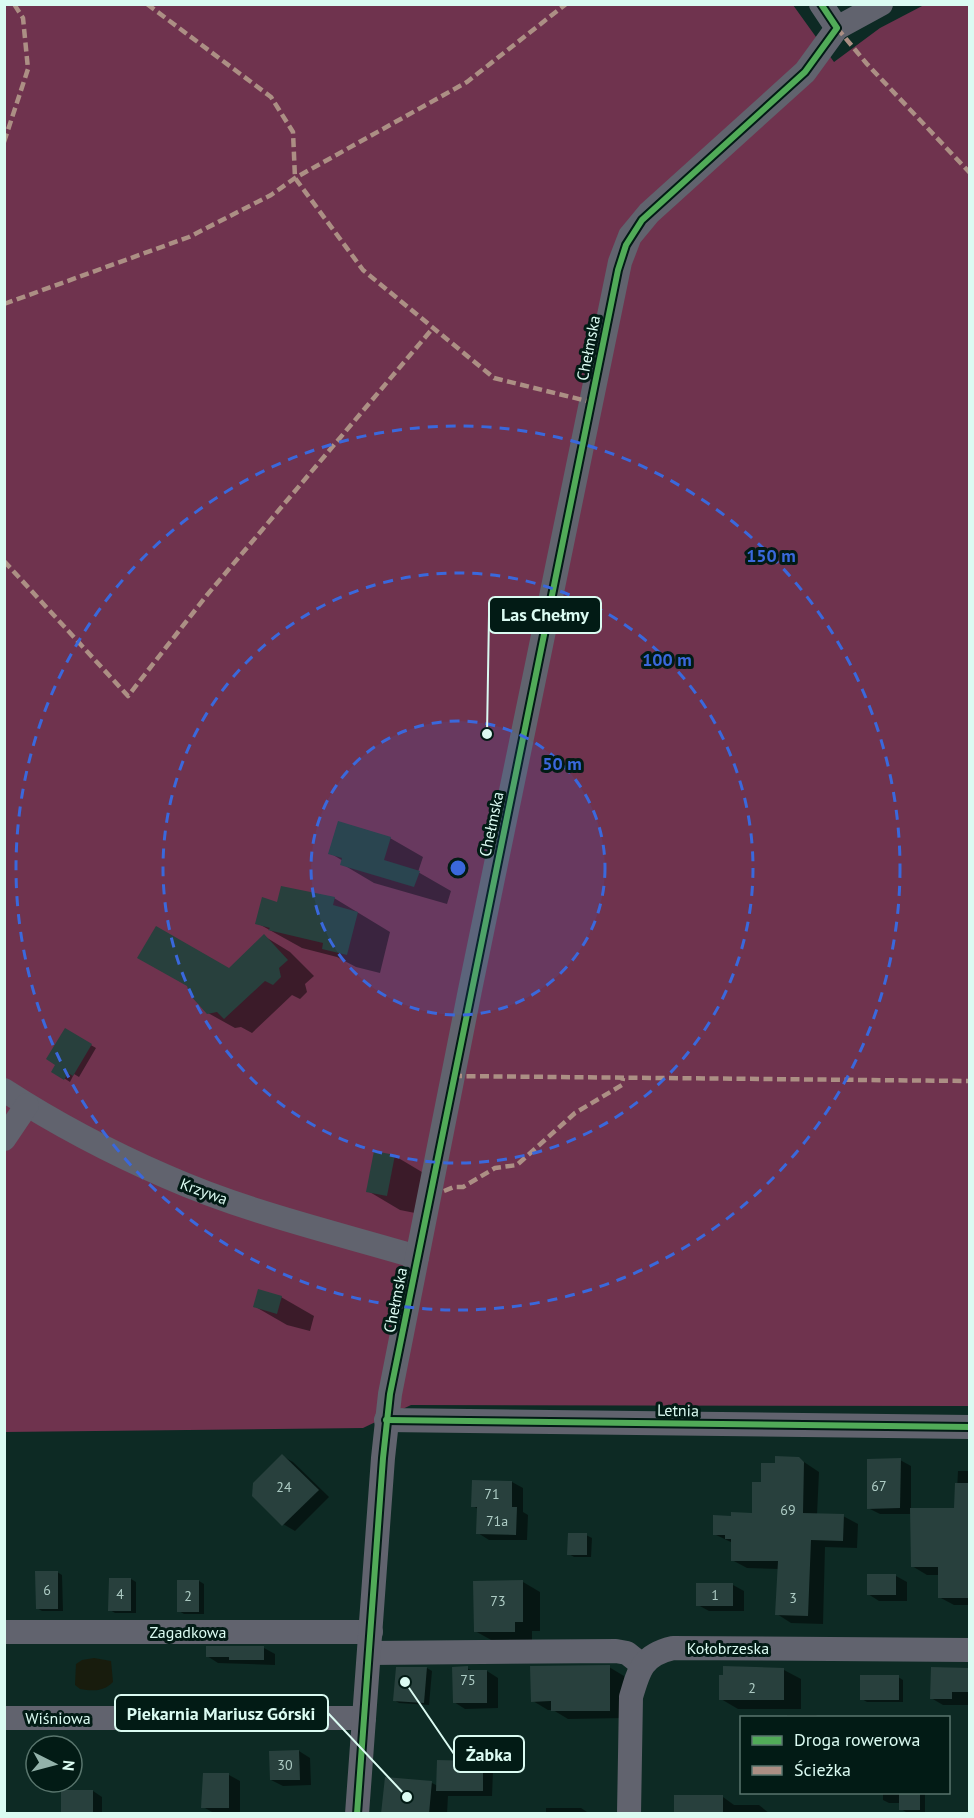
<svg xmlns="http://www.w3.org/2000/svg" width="974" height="1818" viewBox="0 0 974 1818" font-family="'PT Sans',sans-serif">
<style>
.green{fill:#6f334e}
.water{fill:#181c0d}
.shadow{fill:#0007}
.building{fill:#28403d}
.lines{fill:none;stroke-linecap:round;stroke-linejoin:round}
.minor{stroke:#61636e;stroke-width:24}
.quiet{stroke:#ac8f84;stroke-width:4.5;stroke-dasharray:9 4.5;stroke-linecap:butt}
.cycleway-casing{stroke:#021b15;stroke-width:10}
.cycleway{stroke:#51ab58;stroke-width:6}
.ring{fill:none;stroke:#3a68dc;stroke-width:3;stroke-dasharray:10 8}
.labels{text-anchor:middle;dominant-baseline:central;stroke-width:6;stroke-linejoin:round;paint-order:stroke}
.number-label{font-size:14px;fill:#aeccc5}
.street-label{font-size:16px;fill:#dbfbf2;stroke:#021b15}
.centre{fill:#3a68dc;stroke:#021b15;stroke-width:3}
.ring-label{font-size:18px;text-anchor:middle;font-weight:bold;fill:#3a68dc;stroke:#021b15;stroke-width:6;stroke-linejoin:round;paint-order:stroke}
.leader{fill:none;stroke:#dbfbf2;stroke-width:2}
.callout-dot{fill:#dbfbf2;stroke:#021b15;stroke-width:2}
.callout{fill:#021b15;stroke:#dbfbf2;stroke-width:2}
.callout-label{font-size:18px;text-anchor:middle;font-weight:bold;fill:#dbfbf2}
</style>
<rect width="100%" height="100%" fill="#0d2a24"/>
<polygon class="green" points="4,5 793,5 834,62 880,28 924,5 969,5 969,1406 411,1405 363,1428 5,1432"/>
<path class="water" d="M94 1658 111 1661 113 1682C103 1692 93 1691 80 1689L75 1685 76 1664 82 1660Z"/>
<g class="shadow">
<polygon points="390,838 423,857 418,872 451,891 447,904 374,883 342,864 343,861 330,853"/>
<polygon points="334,898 390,932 380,973 356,967 337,957 302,948 257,923 278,904"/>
<polygon points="264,936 290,952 314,976 305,984 307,992 300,999 292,995 252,1033 241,1027 235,1028 208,1013 189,986 229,970"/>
<polygon points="65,1030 96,1048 79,1077 74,1074 70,1082 53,1071 57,1064"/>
<polygon points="376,1152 395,1156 427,1175 420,1214 400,1210 368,1191"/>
<polygon points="281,1297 314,1316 310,1331 287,1325 254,1306"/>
<polygon points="282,1456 293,1462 329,1497 295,1531 283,1524"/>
<polygon points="798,1458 819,1472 817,1515 843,1516 858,1524 857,1548 825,1547 823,1624 791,1623 777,1614 779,1569 747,1568 732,1560 733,1543 714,1534 733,1517 753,1514 763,1483 776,1464"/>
<polygon points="900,1460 911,1466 911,1510 956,1510 958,1471 970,1471 970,1605 954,1605 939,1597 939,1575 927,1575 912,1566 912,1514 880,1514 868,1508"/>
<polygon points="512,1482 523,1488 523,1512 528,1515 527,1540 489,1540 478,1533 478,1509 473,1506"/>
<polygon points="586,1535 592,1538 591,1557 574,1557 569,1554"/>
<polygon points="57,1572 62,1575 63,1611 42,1611 37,1608"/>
<polygon points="868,1575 896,1576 907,1582 907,1601 879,1601 868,1594"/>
<polygon points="131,1579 136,1582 136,1613 115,1613 110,1610"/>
<polygon points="199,1581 204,1584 204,1614 184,1614 179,1611"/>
<polygon points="523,1582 540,1592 540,1631 532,1631 532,1641 493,1641 475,1631"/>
<polygon points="698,1585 733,1585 744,1591 744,1611 709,1611 698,1605"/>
<polygon points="264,1648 275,1654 275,1665 218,1663 207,1656"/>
<polygon points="609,1667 624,1676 625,1718 568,1719 553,1710 548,1710 533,1701"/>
<polygon points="427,1668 432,1671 429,1705 399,1703 394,1700 397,1669"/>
<polygon points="467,1668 473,1671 487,1671 498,1678 498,1708 465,1709 454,1702"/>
<polygon points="932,1668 970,1669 970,1705 943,1705 931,1698"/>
<polygon points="784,1670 801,1679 801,1709 738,1709 721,1699"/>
<polygon points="898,1677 903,1680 903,1702 867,1702 862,1699"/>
<polygon points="787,1715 816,1715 820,1718 787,1718"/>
<polygon points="299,1751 310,1758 311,1785 283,1786 271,1780 271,1752"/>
<polygon points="475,1762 493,1771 492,1796 448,1796 447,1814 383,1814 432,1783 438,1786"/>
<polygon points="229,1775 240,1781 240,1814 214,1813 203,1807"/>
<polygon points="93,1791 102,1797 102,1814 63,1814"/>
<polygon points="883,1792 925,1792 925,1812 906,1812 901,1809 901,1803 889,1803 883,1800"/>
<polygon points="723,1797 734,1805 759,1805 770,1814 675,1814"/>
<polygon points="546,1808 581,1808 590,1814 546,1814"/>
</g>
<g class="building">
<polygon points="338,821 391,837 384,860 420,871 414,887 340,865 342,858 328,854"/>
<polygon points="281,886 335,897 333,905 358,912 347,955 322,949 323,943 268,930 270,928 255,924 262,897 277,902"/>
<polygon points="156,926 229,968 264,934 288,960 279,968 281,977 273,985 265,981 224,1019 217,1012 207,1014 190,995 187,986 137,958"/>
<polygon points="65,1028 92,1044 73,1076 68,1073 64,1080 51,1072 55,1065 46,1059"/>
<polygon points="374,1151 395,1155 387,1196 366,1192"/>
<polygon points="258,1289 282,1296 277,1314 253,1307"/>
<polygon points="282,1454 319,1490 282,1526 252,1496 253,1483"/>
<polygon points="775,1456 799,1457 804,1462 803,1513 844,1514 843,1541 811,1540 808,1616 775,1615 778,1561 731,1561 731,1539 725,1539 725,1535 713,1535 713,1515 731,1516 731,1512 752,1513 752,1482 761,1482 761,1463 775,1463"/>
<polygon points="901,1458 900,1508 867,1509 867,1459"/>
<polygon points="472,1480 512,1481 512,1507 517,1507 516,1535 476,1534 477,1507 471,1507"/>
<polygon points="955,1483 969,1483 969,1598 938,1598 938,1567 911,1567 910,1508 954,1508"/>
<polygon points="568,1533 587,1533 587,1555 567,1555"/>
<polygon points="35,1571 58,1571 58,1609 36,1609"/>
<rect x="867" y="1574" width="29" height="21"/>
<polygon points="109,1578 131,1578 131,1611 108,1611"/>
<rect x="177" y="1580" width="22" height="32"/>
<polygon points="523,1580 523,1622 515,1622 515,1632 474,1632 473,1581"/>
<rect x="696" y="1583" width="37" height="23"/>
<polygon points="206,1646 264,1646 264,1660 229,1660 229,1657 206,1657"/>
<polygon points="610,1665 610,1711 551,1711 551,1701 531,1702 530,1666"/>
<polygon points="468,1666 468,1670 487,1670 487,1703 453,1703 452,1667"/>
<polygon points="723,1666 784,1668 784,1700 719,1700 719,1675 723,1675"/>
<polygon points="396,1667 427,1667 424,1703 393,1701"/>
<polygon points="931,1667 969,1668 969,1692 952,1692 952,1699 930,1699"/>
<rect x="860" y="1675" width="39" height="25"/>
<polygon points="299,1750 300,1780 270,1780 269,1751"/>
<polygon points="437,1760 476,1761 476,1764 483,1764 483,1791 436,1791"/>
<polygon points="203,1773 229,1773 229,1808 201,1808"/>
<polygon points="385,1777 432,1781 429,1814 381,1814"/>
<rect x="61" y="1790" width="32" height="24"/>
<rect x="899" y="1792" width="21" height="18"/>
<rect x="674" y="1795" width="49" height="19"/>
</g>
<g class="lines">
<g class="minor">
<polyline points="821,4 837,28"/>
<path d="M4 1090C55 1123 110 1152 165 1176 246 1212 333 1232 417 1257"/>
<polyline points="4,1139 27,1105"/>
<polyline points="386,1420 970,1427"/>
<polyline points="4,1632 371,1632"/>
<polyline points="369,1653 616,1651 627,1653 642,1665"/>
<polyline points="4,1718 364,1718"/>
<polyline points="357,1814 383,1458 390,1394 470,990 620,262 630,236 649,213 805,72 837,28 881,4"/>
<path d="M629 1814 631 1697C639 1669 643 1655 673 1648L970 1650"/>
</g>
<g class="quiet">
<polyline points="147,4 271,97 293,132 295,178 363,270 494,378 591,402"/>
<polyline points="837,28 867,64 970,173"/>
<polyline points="4,142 28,69 23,18 14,4"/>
<polyline points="4,304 189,237 271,195 295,178 467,82 566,4"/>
<polyline points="4,561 128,696 207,595 433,328"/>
<polyline points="453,1076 970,1081"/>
<polyline points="444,1191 454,1187 463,1187 495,1168 517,1165 575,1113 622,1085 623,1078"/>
</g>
<defs>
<g id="cycleway">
<polyline points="386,1420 970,1427"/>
<polyline points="357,1814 383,1458 390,1394 618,270 626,245 642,220 805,72 837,28 821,4"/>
</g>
</defs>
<use href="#cycleway" class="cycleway-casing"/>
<use href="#cycleway" class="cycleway"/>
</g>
<circle cx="458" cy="868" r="147" fill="#3a68dc" fill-opacity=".12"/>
<g class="ring">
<circle cx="458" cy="868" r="147"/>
<circle cx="458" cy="868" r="295"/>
<circle cx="458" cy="868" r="442"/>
</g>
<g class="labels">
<g class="number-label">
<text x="879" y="1486">67</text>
<text x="284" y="1487">24</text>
<text x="492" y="1494">71</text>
<text x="788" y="1510">69</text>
<text x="497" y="1521">71a</text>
<text x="47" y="1590">6</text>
<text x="120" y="1594">4</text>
<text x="715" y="1595">1</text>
<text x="188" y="1596">2</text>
<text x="793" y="1598">3</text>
<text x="498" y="1601">73</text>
<text x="468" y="1680">75</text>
<text x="752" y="1688">2</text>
<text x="285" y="1765">30</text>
</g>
<g class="street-label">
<text transform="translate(588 348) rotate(-79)">Chełmska</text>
<text transform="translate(491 824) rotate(-78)">Chełmska</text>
<text transform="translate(204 1191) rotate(20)">Krzywa</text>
<text transform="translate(395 1300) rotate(-79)">Chełmska</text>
<text transform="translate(678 1410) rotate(1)">Letnia</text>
<text x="188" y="1632">Zagadkowa</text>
<text x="728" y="1648">Kołobrzeska</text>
<text x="58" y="1718">Wiśniowa</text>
</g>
</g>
<circle cx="458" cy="868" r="9" class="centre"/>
<g class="ring-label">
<text x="771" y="562">150 m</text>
<text x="667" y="666">100 m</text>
<text x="562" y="770">50 m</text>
</g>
<path class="leader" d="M487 734L489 615M407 1797L328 1713M405 1682L454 1754"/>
<g class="callout-dot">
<circle cx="487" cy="734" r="6"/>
<circle cx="407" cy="1797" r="6"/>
<circle cx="405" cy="1682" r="6"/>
</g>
<g class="callout">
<rect x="489" y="597" width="112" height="36" rx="6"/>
<rect x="115" y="1695" width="213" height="36" rx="6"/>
<rect x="454" y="1736" width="70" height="36" rx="6"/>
</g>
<g class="callout-label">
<text x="545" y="621">Las Chełmy</text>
<text x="221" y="1720">Piekarnia Mariusz Górski</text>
<text x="489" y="1761">Żabka</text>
</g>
<rect width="974" height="1818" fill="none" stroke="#dbfbf2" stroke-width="12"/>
<rect x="740" y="1716" width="210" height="78" fill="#021b15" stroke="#59756d" stroke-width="1.5"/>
<rect x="752" y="1736" width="30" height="9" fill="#51ab58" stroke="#59756d" stroke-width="1.5"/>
<text x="794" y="1746" font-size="18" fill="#dbfbf2">Droga rowerowa</text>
<rect x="752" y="1766" width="30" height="9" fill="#ac8f84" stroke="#59756d" stroke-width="1.5"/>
<text x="794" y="1776" font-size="18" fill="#dbfbf2">Ścieżka</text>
<g transform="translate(54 1764) rotate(96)"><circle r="28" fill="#021b15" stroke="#59756d" stroke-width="1.5"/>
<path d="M0-4.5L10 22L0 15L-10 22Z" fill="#93b2aa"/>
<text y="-9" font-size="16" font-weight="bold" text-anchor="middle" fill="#dbfbf2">N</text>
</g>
</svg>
